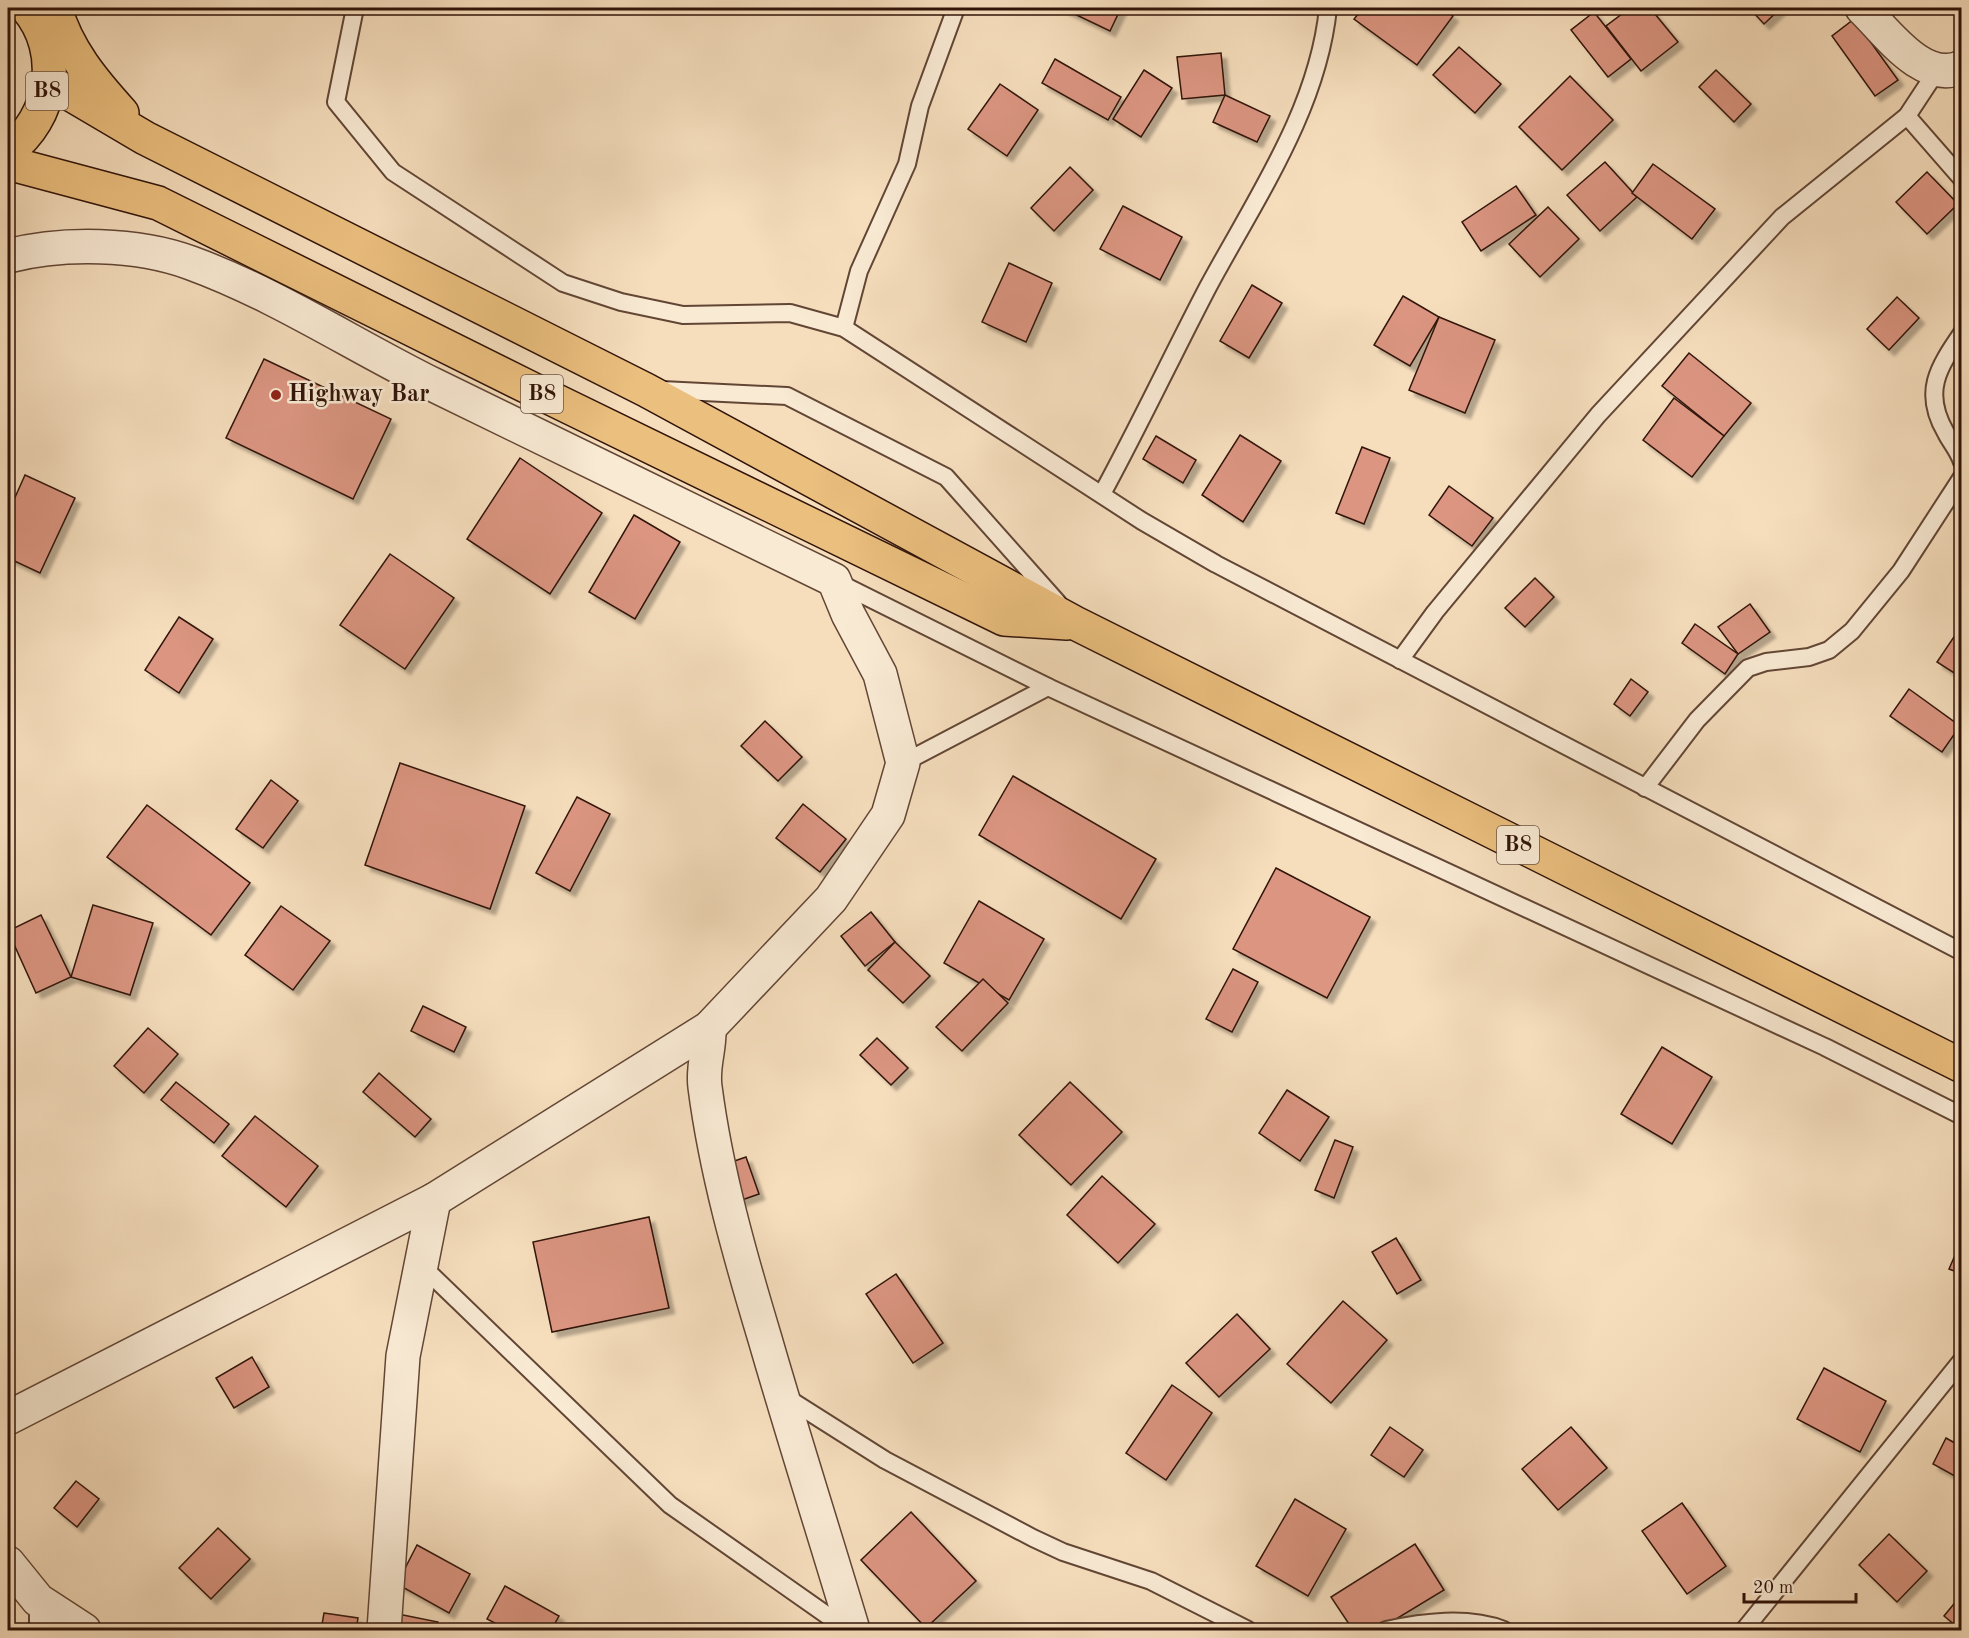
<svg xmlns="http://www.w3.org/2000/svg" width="1969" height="1638" viewBox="0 0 1969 1638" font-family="'Old Standard TT',serif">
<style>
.building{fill:#db9581;stroke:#301308;stroke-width:1.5;filter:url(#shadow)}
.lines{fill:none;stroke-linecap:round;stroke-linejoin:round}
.lane-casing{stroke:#624635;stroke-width:20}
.street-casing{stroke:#624635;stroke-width:36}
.highway-casing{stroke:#301308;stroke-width:36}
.lane{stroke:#f9ead4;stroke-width:16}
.street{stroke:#f9ead4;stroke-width:33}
.highway{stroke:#ebbf7e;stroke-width:33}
.poi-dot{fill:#8f2418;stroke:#f9ead4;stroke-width:2}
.labels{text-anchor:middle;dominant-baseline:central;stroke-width:5;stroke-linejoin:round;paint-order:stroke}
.shield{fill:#f9ead4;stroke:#6c5445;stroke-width:1.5}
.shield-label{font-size:22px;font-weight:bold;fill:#301308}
.poi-label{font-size:24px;font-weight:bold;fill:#301308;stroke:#f9ead4;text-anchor:start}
</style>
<defs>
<filter id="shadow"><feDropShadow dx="5.5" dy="5.5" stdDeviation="1.5" flood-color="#0004"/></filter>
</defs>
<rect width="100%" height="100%" fill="#f6debd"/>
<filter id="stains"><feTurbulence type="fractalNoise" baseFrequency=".00333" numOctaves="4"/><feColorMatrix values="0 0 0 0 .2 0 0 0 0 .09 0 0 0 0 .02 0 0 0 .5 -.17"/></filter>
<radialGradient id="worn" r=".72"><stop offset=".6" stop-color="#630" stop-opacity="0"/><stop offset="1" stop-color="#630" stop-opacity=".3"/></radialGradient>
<g class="building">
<polygon points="1062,8 1121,8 1110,31"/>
<polygon points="1363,8 1442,8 1453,16 1417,65 1354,19"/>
<polygon points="1630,8 1650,8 1678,42 1641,71 1606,26"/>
<polygon points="1754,8 1781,8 1764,24 1751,10"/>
<polygon points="1594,12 1631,59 1608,77 1571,30"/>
<polygon points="1854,19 1898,80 1875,96 1832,36"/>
<polygon points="1459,47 1501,84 1475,113 1433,75"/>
<polygon points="1221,53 1225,95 1182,99 1177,57"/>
<polygon points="1055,59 1121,97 1108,120 1042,83"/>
<polygon points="1144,70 1172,88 1141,137 1113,119"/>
<polygon points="1716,70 1751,104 1734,122 1699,87"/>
<polygon points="1570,76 1613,120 1562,170 1519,127"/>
<polygon points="1000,84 1038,110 1007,156 968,129"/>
<polygon points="1225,95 1270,116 1257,142 1213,122"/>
<polygon points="1605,162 1637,197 1600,231 1567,195"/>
<polygon points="1653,164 1715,209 1692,239 1632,193"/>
<polygon points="1070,167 1093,190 1054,231 1031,208"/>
<polygon points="1927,172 1958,204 1927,234 1896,202"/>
<polygon points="1516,186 1536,215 1481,251 1462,222"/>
<polygon points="1123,206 1182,237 1160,280 1100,249"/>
<polygon points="1548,207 1579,239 1540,277 1509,244"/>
<polygon points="1009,263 1052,283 1026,342 982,322"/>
<polygon points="1252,285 1282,303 1249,358 1220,341"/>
<polygon points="1403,296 1439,317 1410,366 1374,345"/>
<polygon points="1897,297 1919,318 1889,350 1867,329"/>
<polygon points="1439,317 1495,340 1465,413 1409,390"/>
<polygon points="1689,353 1751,403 1724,436 1662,386"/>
<polygon points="264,359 391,419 353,499 226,438"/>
<polygon points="1674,398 1724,436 1692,477 1643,440"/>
<polygon points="1240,435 1281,461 1243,522 1202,495"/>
<polygon points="1156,436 1196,460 1183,483 1143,459"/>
<polygon points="1362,447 1390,458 1364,524 1336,513"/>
<polygon points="520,458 602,513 550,594 467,539"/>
<polygon points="25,475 75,498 40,573 8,558 8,513"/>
<polygon points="1449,486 1493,518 1472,546 1429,515"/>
<polygon points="634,515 680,542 635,619 589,592"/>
<polygon points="390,554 454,598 405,669 340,625"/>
<polygon points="1535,578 1554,597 1525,627 1505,608"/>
<polygon points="1750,604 1770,632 1738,654 1718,627"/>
<polygon points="179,617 213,639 179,693 145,670"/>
<polygon points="1695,624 1738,654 1725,674 1682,643"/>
<polygon points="1962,625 1962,678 1937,662"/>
<polygon points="1631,679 1648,692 1630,716 1614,704"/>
<polygon points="1909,689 1960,726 1942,752 1890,716"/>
<polygon points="765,721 802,757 778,781 741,746"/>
<polygon points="400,763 525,806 490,909 365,865"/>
<polygon points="1013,776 1156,859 1121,919 979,835"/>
<polygon points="271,780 298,801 263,848 236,829"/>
<polygon points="577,797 610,814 570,891 536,873"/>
<polygon points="803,804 846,839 820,872 776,838"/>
<polygon points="147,805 250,883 211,935 107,857"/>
<polygon points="1276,868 1370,917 1327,998 1233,949"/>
<polygon points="979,901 1044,939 1009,1000 944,963"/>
<polygon points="93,905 153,923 130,995 71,977"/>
<polygon points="281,906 330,941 293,990 245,955"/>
<polygon points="871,912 895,942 865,966 841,936"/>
<polygon points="41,915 71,977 36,993 8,931"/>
<polygon points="895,942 930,976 903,1003 868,970"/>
<polygon points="1233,969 1258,982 1232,1032 1206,1019"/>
<polygon points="983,979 1008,1003 962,1051 936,1027"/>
<polygon points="423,1006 466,1027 454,1052 411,1031"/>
<polygon points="148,1028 178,1054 144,1093 114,1066"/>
<polygon points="877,1038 908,1068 891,1085 860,1055"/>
<polygon points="1662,1047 1712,1077 1672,1144 1621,1114"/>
<polygon points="379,1073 431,1119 415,1137 363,1092"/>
<polygon points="176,1082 229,1124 214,1143 161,1100"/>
<polygon points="1070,1082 1122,1132 1071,1185 1019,1135"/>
<polygon points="1287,1090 1329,1117 1300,1161 1259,1133"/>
<polygon points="255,1116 318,1166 286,1207 222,1156"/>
<polygon points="1335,1140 1353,1147 1334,1198 1315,1190"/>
<polygon points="746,1157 759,1194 736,1202 723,1165"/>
<polygon points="1102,1176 1155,1224 1118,1263 1067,1215"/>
<polygon points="649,1217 669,1308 552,1332 533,1242"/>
<polygon points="1396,1238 1421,1280 1397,1294 1372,1252"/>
<polygon points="1962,1239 1962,1274 1949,1269"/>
<polygon points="896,1274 943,1343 913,1363 866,1294"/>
<polygon points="1343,1301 1387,1340 1331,1403 1287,1364"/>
<polygon points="1237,1314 1270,1349 1219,1397 1186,1363"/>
<polygon points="252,1357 269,1387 234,1408 216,1378"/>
<polygon points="1824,1368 1886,1401 1860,1452 1797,1419"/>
<polygon points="1172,1385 1212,1413 1166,1480 1126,1453"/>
<polygon points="1390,1427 1423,1450 1404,1477 1371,1455"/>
<polygon points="1571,1427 1607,1468 1558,1510 1522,1469"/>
<polygon points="1946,1438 1962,1447 1962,1480 1933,1464"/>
<polygon points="76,1481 99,1499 77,1527 54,1508"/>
<polygon points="1295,1499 1346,1529 1308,1596 1256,1566"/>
<polygon points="1682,1503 1726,1566 1687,1594 1642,1531"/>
<polygon points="911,1512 976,1581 926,1628 861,1560"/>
<polygon points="218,1528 250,1559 211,1599 179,1568"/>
<polygon points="1889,1534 1927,1571 1897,1602 1859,1565"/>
<polygon points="1415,1544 1444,1590 1378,1630 1353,1630 1331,1597"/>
<polygon points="417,1545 470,1574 449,1613 397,1584"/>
<polygon points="505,1586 559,1616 551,1630 508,1630 487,1619"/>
<polygon points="1962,1594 1962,1630 1961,1630 1944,1616"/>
<polygon points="324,1613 358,1618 356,1630 321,1630"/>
<polygon points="398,1614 438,1622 436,1630 395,1630"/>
</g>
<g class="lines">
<defs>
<g id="lane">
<polyline points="355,8 336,102 393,172 563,283 621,302 683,315 790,313 844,328 1142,521 1216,564 1962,952"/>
<polyline points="1907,116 1962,179"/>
<polyline points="844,328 859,271 907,164 920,106 956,8"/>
<path d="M1962 333C1938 368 1922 392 1946 433 1951 443 1958 450 1962 462"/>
<polyline points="662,390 787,396 946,477 1058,603"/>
<path d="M1102 494C1139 426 1172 356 1208 287 1256 198 1318 109 1328 8"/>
<polyline points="837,582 1048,687 1825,1047 1962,1116"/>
<polyline points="1400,660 1435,612 1598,415 1782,217 1907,116 1936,72"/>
<polyline points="903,763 1048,687"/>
<polyline points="1645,788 1697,720 1748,668 1766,662 1809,657 1829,650 1852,631 1901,571 1962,477"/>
<polyline points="421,1265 670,1505 848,1630"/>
<polyline points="784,1396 885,1460 1033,1538 1063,1552 1151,1581 1248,1630"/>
<polyline points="38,1630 38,1600"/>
<path d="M1386 1630C1423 1622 1467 1616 1504 1630"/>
<polyline points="1744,1630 1962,1360"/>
</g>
<g id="street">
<path d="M1862 8C1887 32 1923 85 1962 67"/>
<path d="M8 256C63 242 137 243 191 263 276 294 353 345 434 385 567 451 701 514 834 580L848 614 880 674 903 763 888 815 831 899 709 1028 434 1200 8 1418"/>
<path d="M709 1028C710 1049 702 1066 705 1087 716 1172 740 1256 765 1339 793 1436 824 1533 853 1630"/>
<polyline points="8,1563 38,1600 84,1630"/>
<polyline points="384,1630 403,1356 434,1200"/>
</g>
<g id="highway">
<path d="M55 8C67 50 93 81 122 113"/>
<polyline points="50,82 145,138 646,390 1075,623 1962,1066"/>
<path d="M8 151C53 118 64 52 27 8"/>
<polyline points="8,163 158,203 532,389 1004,619 1067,623"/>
</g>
</defs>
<use href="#lane" class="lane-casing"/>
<use href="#street" class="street-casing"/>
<use href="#highway" class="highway-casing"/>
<use href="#lane" class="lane"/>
<use href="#street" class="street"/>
<use href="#highway" class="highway"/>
</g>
<circle class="poi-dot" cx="276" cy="395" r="6"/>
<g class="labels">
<g class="shield">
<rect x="26" y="72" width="42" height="38" rx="4.5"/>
<rect x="521" y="375" width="42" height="38" rx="4.5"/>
<rect x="1497" y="826" width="42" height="38" rx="4.5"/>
</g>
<g class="shield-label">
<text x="47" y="91">B8</text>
<text x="542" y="394">B8</text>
<text x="1518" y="845">B8</text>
</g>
<g class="poi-label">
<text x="288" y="395">Highway Bar</text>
</g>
</g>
<rect width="1969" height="1638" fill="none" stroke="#f6debd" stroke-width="30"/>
<rect x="9" y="9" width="1951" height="1620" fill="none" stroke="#301308" stroke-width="3"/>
<rect x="15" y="15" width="1939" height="1608" fill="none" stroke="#301308" stroke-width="1.5"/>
<path d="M1744 1593v9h112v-9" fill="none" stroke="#301308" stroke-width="3"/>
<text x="1753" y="1593" font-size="18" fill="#301308" stroke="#f9ead4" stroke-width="4.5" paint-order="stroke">20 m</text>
<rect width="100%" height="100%" filter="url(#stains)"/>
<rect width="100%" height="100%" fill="url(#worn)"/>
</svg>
